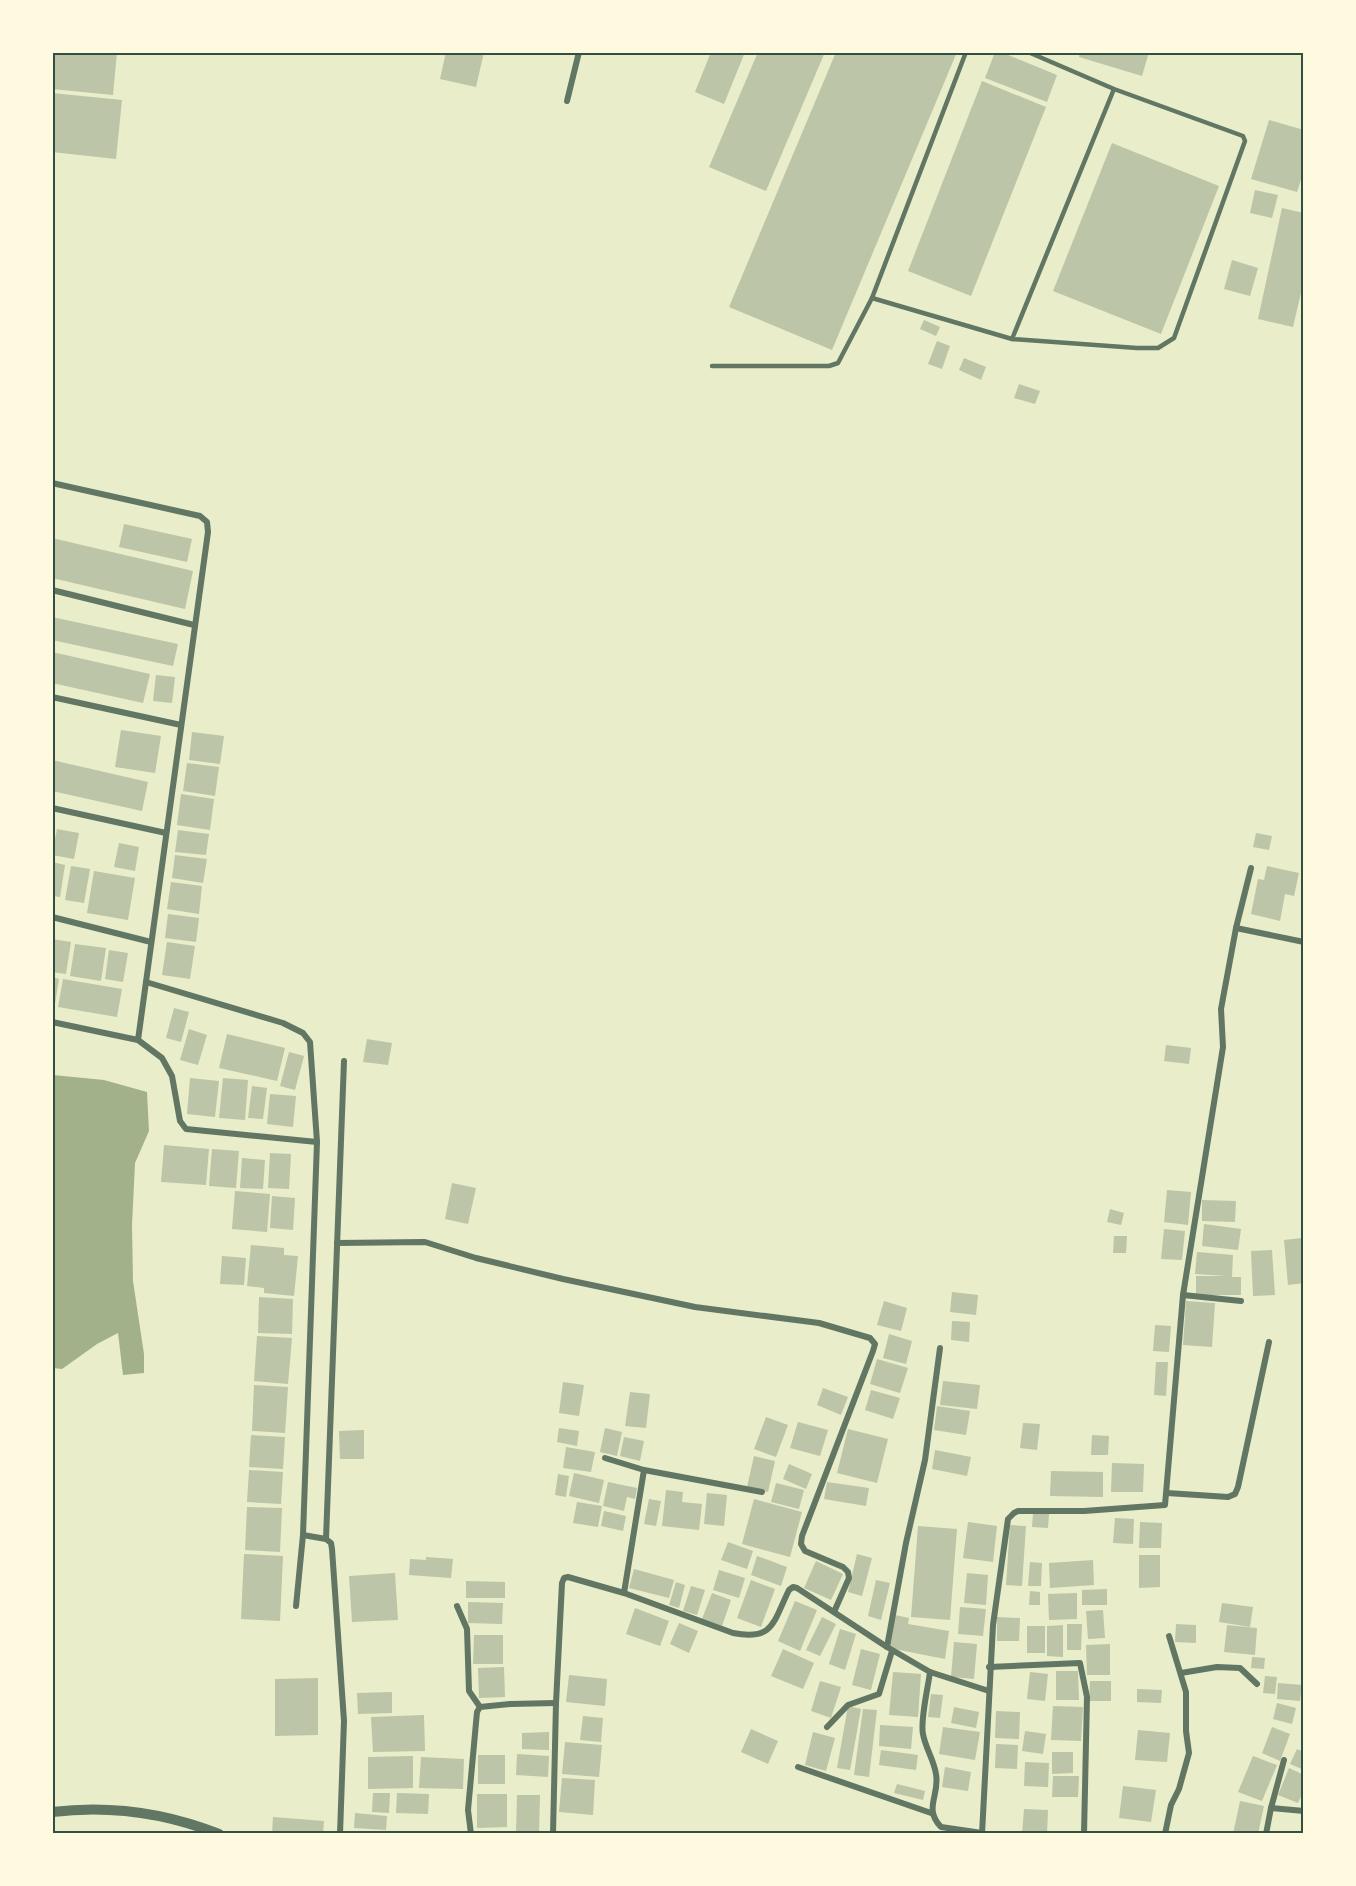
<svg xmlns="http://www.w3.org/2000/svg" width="1356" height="1886" viewBox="0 0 1356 1886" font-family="'Fira Sans Condensed',sans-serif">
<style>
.water{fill:#a3b18a}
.building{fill:#bcc5a7}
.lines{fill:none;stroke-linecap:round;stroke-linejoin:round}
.service{stroke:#617663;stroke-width:4.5}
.minor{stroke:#617663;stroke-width:6}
.tertiary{stroke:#617663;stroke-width:10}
.neatline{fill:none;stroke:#344e41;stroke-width:2}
</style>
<rect width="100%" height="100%" fill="#e9edc9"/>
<polygon class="water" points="53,1075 104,1080 147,1092 149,1131 135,1163 132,1225 133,1281 144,1354 144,1373 123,1375 118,1333 97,1344 62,1369 53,1368"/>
<g class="building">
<polygon points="52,52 117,52 113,95 52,89"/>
<polygon points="446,52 484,52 476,87 440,79"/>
<polygon points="711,52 745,52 724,104 695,92"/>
<polygon points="758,52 825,52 766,191 709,167"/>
<polygon points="836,52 957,52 832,350 729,307"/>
<polygon points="995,52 1001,52 1057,75 1047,102 985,78"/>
<polygon points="1080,52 1149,52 1142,76 1079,57"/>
<polygon points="982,81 1046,107 971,296 908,271"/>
<polygon points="52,93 122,100 116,159 52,152"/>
<polygon points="1269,120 1304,130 1304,171 1297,192 1251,179"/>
<polygon points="1112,143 1219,186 1161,334 1053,291"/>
<polygon points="1255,190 1278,195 1272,218 1250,213"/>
<polygon points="1282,208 1304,213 1304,280 1293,327 1258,319"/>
<polygon points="1232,260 1258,268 1250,296 1224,289"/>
<polygon points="924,320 940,327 936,336 920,329"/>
<polygon points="937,341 950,346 942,369 928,364"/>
<polygon points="964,358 986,367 981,380 959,370"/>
<polygon points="1019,384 1040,391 1035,404 1014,398"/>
<polygon points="124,524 192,539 187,562 119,547"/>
<polygon points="52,538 193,571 185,609 52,578"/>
<polygon points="52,617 178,644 173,666 52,640"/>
<polygon points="52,652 150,674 143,703 52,683"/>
<polygon points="156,675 175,677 172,703 153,701"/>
<polygon points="121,730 161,736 155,773 115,767"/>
<polygon points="192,732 224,736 220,764 189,760"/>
<polygon points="52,760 148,782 142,811 52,791"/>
<polygon points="187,763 219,767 215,796 183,791"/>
<polygon points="181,794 214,799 210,830 177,825"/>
<polygon points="57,829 79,833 74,859 52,855"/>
<polygon points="178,830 209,834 206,855 175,852"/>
<polygon points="1256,833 1272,836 1269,850 1253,847"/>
<polygon points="119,843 139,847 135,871 114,867"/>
<polygon points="175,855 207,859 203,883 172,878"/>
<polygon points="52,862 65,865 60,897 52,896"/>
<polygon points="71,866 90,869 84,903 65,900"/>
<polygon points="1267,866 1299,873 1294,896 1285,894 1280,921 1251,914 1258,879 1264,880"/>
<polygon points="94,871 135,878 128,920 87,913"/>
<polygon points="171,882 202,886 199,914 167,909"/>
<polygon points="168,914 199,918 196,942 165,938"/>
<polygon points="52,939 71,942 66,974 52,972"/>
<polygon points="167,942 195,946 190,979 162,975"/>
<polygon points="75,944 106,948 101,981 70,976"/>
<polygon points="109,950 128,953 123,982 105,979"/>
<polygon points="52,977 59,979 55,1004 52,1004"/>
<polygon points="63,979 122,989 117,1017 58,1007"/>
<polygon points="174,1008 189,1012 181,1042 166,1038"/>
<polygon points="189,1029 207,1035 198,1065 180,1060"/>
<polygon points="227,1034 285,1048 277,1081 219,1068"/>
<polygon points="367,1039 392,1043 388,1065 363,1062"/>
<polygon points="1166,1045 1191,1048 1189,1064 1164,1061"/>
<polygon points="289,1052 304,1056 295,1090 280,1086"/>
<polygon points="190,1078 219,1081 215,1117 187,1114"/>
<polygon points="223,1078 248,1080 245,1120 219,1118"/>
<polygon points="252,1086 267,1088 263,1119 248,1118"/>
<polygon points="270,1094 296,1096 293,1127 267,1124"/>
<polygon points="164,1145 209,1149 206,1185 161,1182"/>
<polygon points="212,1149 239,1151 236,1188 209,1186"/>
<polygon points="270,1153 291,1154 289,1189 268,1188"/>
<polygon points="242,1158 265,1160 263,1189 240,1188"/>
<polygon points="452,1183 476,1188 468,1224 445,1219"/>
<polygon points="1167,1190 1191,1192 1188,1225 1164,1222"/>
<polygon points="235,1191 270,1194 267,1232 232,1229"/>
<polygon points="272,1196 295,1198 293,1230 270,1228"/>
<polygon points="1202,1200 1236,1201 1235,1222 1202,1221"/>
<polygon points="1110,1209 1124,1213 1121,1225 1107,1222"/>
<polygon points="1204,1224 1241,1229 1238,1250 1202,1246"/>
<polygon points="1164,1229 1185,1231 1182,1260 1161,1259"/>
<polygon points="1114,1236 1127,1236 1126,1253 1113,1253"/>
<polygon points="1302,1238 1304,1283 1288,1285 1284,1240"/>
<polygon points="251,1245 284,1248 284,1255 298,1256 294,1296 264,1293 264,1288 247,1286"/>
<polygon points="1272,1250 1275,1295 1253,1296 1251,1251"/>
<polygon points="1197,1252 1233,1255 1232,1277 1241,1277 1241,1295 1196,1295 1196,1276 1226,1276 1195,1274"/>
<polygon points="222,1256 246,1258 244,1285 220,1284"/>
<polygon points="952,1292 978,1295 976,1315 950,1312"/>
<polygon points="259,1297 293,1299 292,1334 258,1333"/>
<polygon points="884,1301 907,1308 901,1331 877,1325"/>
<polygon points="1186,1301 1215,1303 1212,1347 1183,1345"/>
<polygon points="952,1321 970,1322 969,1342 951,1340"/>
<polygon points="1155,1325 1171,1326 1169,1352 1153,1351"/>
<polygon points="889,1334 912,1341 906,1364 883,1358"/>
<polygon points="257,1336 292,1338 288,1384 254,1381"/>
<polygon points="877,1359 908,1368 900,1393 870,1384"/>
<polygon points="1156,1362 1168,1362 1166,1396 1154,1395"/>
<polygon points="943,1381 980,1385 977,1409 940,1405"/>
<polygon points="563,1382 584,1385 579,1416 559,1413"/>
<polygon points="254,1385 288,1387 285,1433 252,1431"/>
<polygon points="823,1388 848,1397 841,1415 817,1405"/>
<polygon points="871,1390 900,1398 893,1419 865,1410"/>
<polygon points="630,1392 650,1394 646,1428 625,1426"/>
<polygon points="937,1406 970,1411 966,1435 934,1430"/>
<polygon points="766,1417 788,1425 776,1457 754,1449"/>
<polygon points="798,1422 828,1430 820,1456 790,1448"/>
<polygon points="1023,1423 1040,1424 1037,1450 1020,1448"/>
<polygon points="559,1428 579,1431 577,1446 557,1442"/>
<polygon points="605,1428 622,1432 617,1456 600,1452"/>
<polygon points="848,1429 888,1439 877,1483 837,1473"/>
<polygon points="364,1430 364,1459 340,1459 339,1431"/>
<polygon points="251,1435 285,1437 283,1469 249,1467"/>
<polygon points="1092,1435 1109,1436 1108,1455 1091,1455"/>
<polygon points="624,1437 644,1441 640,1461 620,1456"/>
<polygon points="566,1447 595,1452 591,1472 563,1468"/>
<polygon points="935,1450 971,1457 967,1476 932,1469"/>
<polygon points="754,1456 775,1461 768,1492 747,1487"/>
<polygon points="1112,1463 1144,1464 1143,1492 1111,1492"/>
<polygon points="789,1464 812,1474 806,1489 783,1479"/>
<polygon points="249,1470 283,1472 281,1504 247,1502"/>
<polygon points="1051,1471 1103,1472 1103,1497 1050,1496"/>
<polygon points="574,1473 604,1480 599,1503 569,1496"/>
<polygon points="558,1474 569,1476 566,1497 555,1495"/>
<polygon points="608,1482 637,1488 635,1499 627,1497 624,1511 603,1506"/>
<polygon points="827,1482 869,1488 866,1506 824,1499"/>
<polygon points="776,1483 804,1490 799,1509 771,1502"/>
<polygon points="666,1490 683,1492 682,1502 702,1504 699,1530 662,1526"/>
<polygon points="707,1493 727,1495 724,1526 704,1524"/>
<polygon points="649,1499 661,1501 656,1526 644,1524"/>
<polygon points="754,1499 802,1512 790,1557 742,1544"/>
<polygon points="577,1502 602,1506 598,1527 573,1523"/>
<polygon points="247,1507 282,1508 280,1552 245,1550"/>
<polygon points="604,1511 626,1516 623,1531 601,1526"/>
<polygon points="1033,1514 1049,1514 1048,1528 1032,1527"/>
<polygon points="1115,1518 1134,1519 1133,1544 1113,1543"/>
<polygon points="968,1522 997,1526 993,1562 963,1558"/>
<polygon points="1140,1522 1162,1523 1161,1548 1139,1548"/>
<polygon points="1010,1525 1026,1526 1022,1586 1006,1585"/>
<polygon points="918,1526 957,1529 950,1620 911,1617"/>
<polygon points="728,1542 753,1551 747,1569 721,1560"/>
<polygon points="244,1554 283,1556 280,1621 241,1619"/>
<polygon points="857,1554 872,1558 862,1596 848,1592"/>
<polygon points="1139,1555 1160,1555 1160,1587 1139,1588"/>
<polygon points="757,1556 787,1567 781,1586 751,1575"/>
<polygon points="426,1557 453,1559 451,1578 409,1575 410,1559 426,1560"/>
<polygon points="1093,1560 1094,1585 1050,1588 1049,1563"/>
<polygon points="816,1561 843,1574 831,1600 804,1588"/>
<polygon points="1030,1562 1042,1563 1041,1586 1028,1586"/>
<polygon points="634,1569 674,1580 669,1598 629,1588"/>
<polygon points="719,1570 745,1578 739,1598 713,1590"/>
<polygon points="395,1573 398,1620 352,1622 349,1576"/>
<polygon points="967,1573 988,1575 986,1605 964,1603"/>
<polygon points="751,1580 775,1589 761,1627 737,1618"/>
<polygon points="876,1580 890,1583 881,1620 868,1616"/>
<polygon points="466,1581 505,1582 505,1598 466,1598"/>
<polygon points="676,1582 685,1585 679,1608 669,1605"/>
<polygon points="691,1586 705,1590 697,1615 683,1611"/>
<polygon points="1107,1589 1107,1605 1082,1605 1082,1590"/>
<polygon points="1030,1591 1040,1592 1040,1605 1029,1605"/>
<polygon points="712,1593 731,1600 722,1626 702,1619"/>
<polygon points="1077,1593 1077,1619 1049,1620 1048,1594"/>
<polygon points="795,1601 817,1610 800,1651 778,1641"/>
<polygon points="468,1602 503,1603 502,1624 468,1623"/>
<polygon points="1222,1603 1253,1607 1250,1627 1219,1622"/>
<polygon points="960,1607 986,1609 983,1636 958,1634"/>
<polygon points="635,1608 669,1621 660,1646 626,1634"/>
<polygon points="1103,1610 1105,1638 1088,1639 1086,1611"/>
<polygon points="895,1615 909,1618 908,1624 949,1631 945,1659 889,1648"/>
<polygon points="822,1617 836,1624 820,1656 806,1650"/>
<polygon points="997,1617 1020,1618 1019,1641 997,1641"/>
<polygon points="679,1623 698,1631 689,1653 670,1644"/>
<polygon points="1067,1624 1082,1624 1081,1650 1067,1650"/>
<polygon points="1176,1624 1196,1625 1196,1643 1175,1642"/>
<polygon points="1063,1625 1063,1657 1047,1656 1047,1626"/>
<polygon points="1227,1625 1257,1628 1255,1655 1224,1652"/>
<rect x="1027" y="1626" width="18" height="27"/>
<polygon points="840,1629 856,1634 845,1670 829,1664"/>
<polygon points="474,1635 503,1635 503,1664 473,1664"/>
<polygon points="954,1642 977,1644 974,1679 951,1677"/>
<polygon points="1110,1644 1110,1675 1087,1675 1086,1645"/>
<polygon points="783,1649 814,1663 803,1689 771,1676"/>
<polygon points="861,1649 880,1654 871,1690 852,1685"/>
<polygon points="1252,1657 1265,1658 1264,1669 1251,1668"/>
<polygon points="504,1667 505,1697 479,1698 478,1668"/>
<polygon points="1056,1671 1078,1671 1079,1700 1056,1700"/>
<polygon points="893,1672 921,1674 918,1717 889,1715"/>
<polygon points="1030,1672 1048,1674 1045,1701 1027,1699"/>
<polygon points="569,1675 607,1679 605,1706 566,1702"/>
<polygon points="1265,1676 1277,1677 1275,1694 1263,1693"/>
<polygon points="318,1678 318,1735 275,1736 275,1679"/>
<polygon points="820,1681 841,1687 831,1718 811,1711"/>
<polygon points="1090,1681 1111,1681 1111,1701 1089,1701"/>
<polygon points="1278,1683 1302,1685 1300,1701 1277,1699"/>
<polygon points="1137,1689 1162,1690 1161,1703 1137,1702"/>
<polygon points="392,1692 392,1713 358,1714 357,1693"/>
<polygon points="931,1694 943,1695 940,1718 928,1717"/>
<polygon points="1277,1703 1296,1708 1292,1724 1273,1719"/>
<polygon points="848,1706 861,1709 850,1770 837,1768"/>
<polygon points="1053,1706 1083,1707 1081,1741 1051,1740"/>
<polygon points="954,1707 979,1712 976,1728 951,1723"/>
<polygon points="863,1709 877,1710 869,1777 854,1775"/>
<polygon points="996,1711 1020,1712 1019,1739 995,1738"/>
<polygon points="424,1715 425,1751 373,1752 371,1717"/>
<polygon points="583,1716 603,1718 601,1742 580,1740"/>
<polygon points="880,1725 913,1727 911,1749 879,1746"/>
<polygon points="943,1727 980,1732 975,1760 939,1754"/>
<polygon points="1272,1727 1290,1734 1280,1761 1262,1753"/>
<polygon points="751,1729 778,1741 768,1764 741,1752"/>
<polygon points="1138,1730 1170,1733 1167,1762 1135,1760"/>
<polygon points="1025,1731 1046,1734 1043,1754 1022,1751"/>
<polygon points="549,1732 549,1750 522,1749 522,1733"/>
<polygon points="813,1732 835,1738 826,1771 805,1765"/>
<polygon points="565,1742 602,1745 599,1777 562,1774"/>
<polygon points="996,1744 1018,1745 1017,1769 995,1768"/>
<polygon points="1297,1749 1304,1752 1304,1770 1290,1764"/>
<polygon points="881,1750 918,1755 916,1770 879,1765"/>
<polygon points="1052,1752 1073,1752 1073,1773 1052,1774"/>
<polygon points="517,1754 549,1756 548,1777 516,1775"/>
<rect x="478" y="1755" width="27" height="29"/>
<polygon points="413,1756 413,1788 368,1789 368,1757"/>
<polygon points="1253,1756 1277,1765 1262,1801 1238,1792"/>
<polygon points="421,1757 464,1759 463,1789 419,1788"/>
<polygon points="1025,1762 1049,1763 1048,1787 1024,1786"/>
<polygon points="945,1767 971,1772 968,1791 942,1787"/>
<polygon points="1289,1768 1304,1775 1304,1790 1298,1803 1278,1795"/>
<polygon points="1053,1776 1079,1776 1078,1797 1052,1797"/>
<polygon points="562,1778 595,1780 593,1815 559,1812"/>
<polygon points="897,1784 925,1791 923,1800 894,1793"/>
<polygon points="1123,1786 1156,1790 1151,1822 1119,1818"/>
<polygon points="373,1793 390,1793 389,1813 372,1812"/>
<polygon points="397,1793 429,1794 428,1814 396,1813"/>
<polygon points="477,1794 507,1794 507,1827 477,1828"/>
<polygon points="517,1795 540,1795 539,1834 516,1834"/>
<polygon points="1240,1801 1264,1806 1258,1834 1233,1834"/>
<polygon points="1024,1809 1048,1810 1047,1834 1022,1834"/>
<polygon points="355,1813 387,1816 386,1830 354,1828"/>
<polygon points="273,1817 324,1821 323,1834 272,1834"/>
</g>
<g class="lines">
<g class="service">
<polyline points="966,52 872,298 1012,339"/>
<polyline points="1028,52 1114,89 1243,136 1245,141 1174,338 1158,348 1137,348 1012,339 1114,89"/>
<polyline points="712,366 829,366 838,363 872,298"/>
</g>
<g class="minor">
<polyline points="567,101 579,52"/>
<polyline points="52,483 200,516 207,522 208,532 138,1040"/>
<polyline points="52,590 194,625"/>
<polyline points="52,697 181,725"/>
<polyline points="52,808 166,833"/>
<polyline points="52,917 151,942"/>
<polyline points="1236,928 1304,942"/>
<polyline points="146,982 283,1023 303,1033 310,1042 317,1142 303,1535 296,1606"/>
<polyline points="52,1022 138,1040 162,1058 172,1076 180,1121 186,1129 317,1142"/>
<polyline points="337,1243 425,1242 476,1258 563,1279 695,1307 819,1323 870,1338 875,1344 873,1351 802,1536 801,1544 805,1551 843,1567 848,1572 849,1578 834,1612"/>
<polyline points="1183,1295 1241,1301"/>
<polyline points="605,1458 644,1470 624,1593"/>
<polyline points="644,1470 762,1492"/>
<polyline points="1167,1493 1228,1497 1235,1494 1238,1487 1269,1342"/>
<polyline points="303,1535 326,1539 331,1543 332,1549 344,1721 340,1834"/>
<polyline points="326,1539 344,1061"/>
<polyline points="457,1606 467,1629 469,1691 480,1707"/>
<polyline points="887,1647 906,1543 925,1460 940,1348"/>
<polyline points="989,1667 1080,1663 1087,1697 1084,1834"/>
<path d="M930 1672C928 1688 920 1720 923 1734 925 1747 934 1760 936 1774 940 1796 923 1808 941 1827L982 1833"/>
<polyline points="1181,1673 1217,1667 1240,1668 1257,1684"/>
<polyline points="827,1727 848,1705 879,1694 892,1651"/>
<polyline points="798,1767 931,1813"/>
<polyline points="1271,1808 1304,1811"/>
<polyline points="471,1834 468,1810 477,1712 480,1707 510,1704 556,1703"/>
<path d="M553 1834 556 1703 562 1583 564 1578 568 1577 624 1593 733 1633C774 1641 773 1622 789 1590L793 1587 797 1588 887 1647 930 1672 989 1691"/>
<polyline points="982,1834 993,1625 1008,1519 1014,1513 1018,1511 1084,1511 1165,1505 1183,1295 1223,1047 1221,1009 1236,928 1251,868"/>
<polyline points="1165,1834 1171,1805 1179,1789 1189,1753 1186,1731 1186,1692 1169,1636"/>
<polyline points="1266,1834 1271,1808 1284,1760"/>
</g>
<path class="tertiary" d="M52 1812C109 1805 166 1813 219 1834"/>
</g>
<rect width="1356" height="1886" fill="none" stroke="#fefae0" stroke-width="108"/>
<rect x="54" y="54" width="1248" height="1778" class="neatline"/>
</svg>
